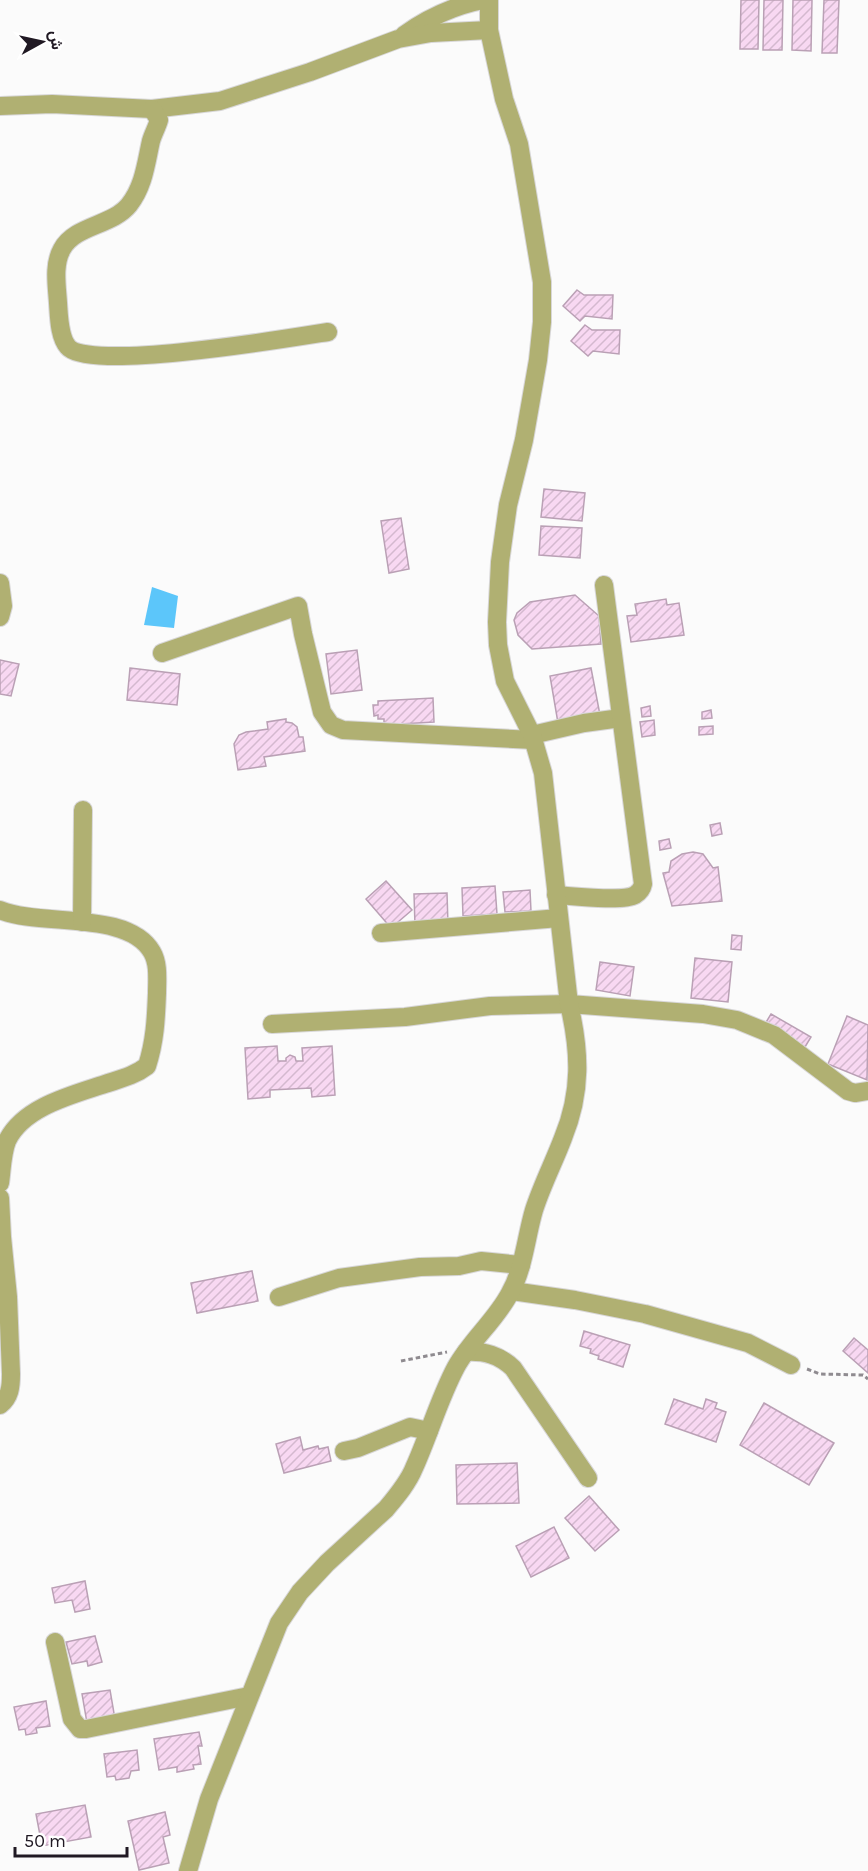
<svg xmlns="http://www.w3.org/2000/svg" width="868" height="1871" viewBox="0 0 868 1871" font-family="Karla,Vazirmatn,sans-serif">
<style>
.water{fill:#5cc6fa}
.building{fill:url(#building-hatch);stroke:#baa0b5;stroke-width:1.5}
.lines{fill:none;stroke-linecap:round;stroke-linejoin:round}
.minor-casing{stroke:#d8d7d8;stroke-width:20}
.path{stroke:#8f8b90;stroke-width:3;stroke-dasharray:4.5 3;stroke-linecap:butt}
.minor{stroke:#b0b072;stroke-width:18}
</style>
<defs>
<pattern id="building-hatch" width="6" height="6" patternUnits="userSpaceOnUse" patternTransform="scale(1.5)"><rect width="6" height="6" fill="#f8d8f2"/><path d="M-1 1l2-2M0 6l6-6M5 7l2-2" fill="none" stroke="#d4b9cf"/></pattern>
</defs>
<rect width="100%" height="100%" fill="#fbfbfb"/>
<polygon class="water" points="152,587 178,596 174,628 144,625"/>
<g class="building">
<polygon points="741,0 759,0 758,49 740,49"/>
<polygon points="764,0 783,0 782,50 763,50"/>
<polygon points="793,0 812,0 811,51 792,50"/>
<polygon points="824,0 839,0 837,53 822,53"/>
<polygon points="577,290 584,295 613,295 612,319 585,316 580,321 563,306"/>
<polygon points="585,325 592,330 620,330 619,354 593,351 588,356 571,341"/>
<polygon points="544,489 585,493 582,521 541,517"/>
<polygon points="401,518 409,569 389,573 381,521"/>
<polygon points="541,526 582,528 580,558 539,555"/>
<polygon points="575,595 599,616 601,644 532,649 518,635 514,620 517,613 530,602"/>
<polygon points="666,599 667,605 679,603 684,635 631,642 627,616 637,615 635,604"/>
<polygon points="357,650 362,690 331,694 326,654"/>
<polygon points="0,660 19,664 11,696 0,694"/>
<polygon points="130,668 180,674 177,705 127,700"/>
<polygon points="591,668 600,715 558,723 550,676"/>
<polygon points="433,698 434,722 384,725 384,719 378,719 378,715 374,716 373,705 378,705 378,701"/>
<polygon points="650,706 651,716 642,717 641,708"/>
<polygon points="711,710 712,718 702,719 702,712"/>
<polygon points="286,719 286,722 292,723 297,727 299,737 303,737 305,751 264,757 266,766 238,770 234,744 239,735 246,732 268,729 267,722"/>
<polygon points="654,720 655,735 642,737 640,722"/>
<polygon points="713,726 713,734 699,735 699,727"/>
<polygon points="720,823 722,834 712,836 710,825"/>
<polygon points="669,839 671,848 660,850 659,841"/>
<polygon points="693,852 703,854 713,868 718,867 722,901 672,906 663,873 669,872 671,861 682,854"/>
<polygon points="386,881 412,910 391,928 366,899"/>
<polygon points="495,886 497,914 463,916 462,888"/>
<polygon points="530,890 531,911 505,912 503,892"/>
<polygon points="447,893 448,924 415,926 414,894"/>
<polygon points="732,935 742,936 741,950 731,949"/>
<polygon points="695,958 732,962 728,1002 691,998"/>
<polygon points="600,962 634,967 630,996 596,990"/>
<polygon points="771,1014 811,1037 805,1047 765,1024"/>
<polygon points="847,1016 868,1025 867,1080 828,1064"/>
<polygon points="277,1046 278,1061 286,1061 286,1058 290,1055 295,1057 296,1061 303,1061 302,1048 332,1046 335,1095 312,1097 311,1088 270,1090 270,1097 248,1099 245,1048"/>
<polygon points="252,1271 258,1301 197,1313 191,1283"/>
<polygon points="584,1331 630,1345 623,1367 598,1359 599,1356 590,1353 591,1349 580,1346"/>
<polygon points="854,1338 868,1350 868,1373 843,1351"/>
<polygon points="674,1399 703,1409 706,1399 717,1403 715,1408 726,1412 716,1442 665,1424"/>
<polygon points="764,1403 834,1443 809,1485 740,1445"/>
<polygon points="300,1437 303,1450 318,1446 319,1449 328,1447 331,1461 284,1473 276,1444"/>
<polygon points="517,1463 519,1503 457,1504 456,1465"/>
<polygon points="589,1496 619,1530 595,1551 565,1518"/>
<polygon points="554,1527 569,1558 531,1577 516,1546"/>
<polygon points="85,1581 90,1609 75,1612 72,1600 55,1603 52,1588"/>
<polygon points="95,1636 102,1662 88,1666 87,1661 72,1664 66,1642"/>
<polygon points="110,1690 115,1719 87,1723 82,1694"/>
<polygon points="46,1701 50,1726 36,1728 37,1733 26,1735 25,1729 19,1730 14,1707"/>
<polygon points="199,1732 202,1746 198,1746 201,1764 193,1765 194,1769 177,1772 177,1767 159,1770 154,1739"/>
<polygon points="137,1750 139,1770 131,1771 129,1778 116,1780 115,1776 107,1777 104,1754"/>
<polygon points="85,1805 91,1837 42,1846 36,1814"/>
<polygon points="165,1812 170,1835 163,1837 169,1863 139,1870 128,1821"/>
</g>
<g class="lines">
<defs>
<g id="minor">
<path d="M404 35C429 17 453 6 483 0"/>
<polyline points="0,106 52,104 152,109 220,101 310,72 398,39 431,33 489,30"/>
<path d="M152 109 159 120C157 127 153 134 151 141 146 163 144 186 129 205 112 226 75 225 62 249 53 265 57 286 58 303 59 316 59 337 68 347 88 372 290 338 328 332"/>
<polyline points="0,583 3,606 0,617"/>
<polyline points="162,653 298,606 303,634 322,712 331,725 343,730 534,740"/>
<polyline points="532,735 584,723 621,718"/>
<path d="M556 895C572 896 623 902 635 895 640 892 642 889 643 884L604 585"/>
<path d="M0 910C41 927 128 910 152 952 159 964 157 980 157 993 156 1019 155 1041 147 1066 134 1076 120 1079 105 1084 72 1095 23 1107 7 1141 2 1154 2 1169 0 1183"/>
<polyline points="82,922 83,810"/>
<polyline points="381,933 559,918"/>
<polyline points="272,1024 405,1017 490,1006 569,1004 703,1014 737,1020 774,1035 848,1091 855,1093 868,1091"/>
<path d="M0 1198 2 1237 8 1297 11 1374C11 1387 10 1397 0 1405"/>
<polyline points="512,1291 575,1300 645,1314 748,1343 791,1365"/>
<polyline points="279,1297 339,1278 420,1267 459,1266 481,1261 521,1265"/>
<path d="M466 1352C485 1351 499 1355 513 1368L588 1478"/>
<polyline points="344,1451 358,1448 410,1427 429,1431"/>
<polyline points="55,1642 72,1719 80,1729 86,1729 249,1696"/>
<path d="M188 1871 209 1799 279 1623 300 1592 327 1563 386 1509C396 1497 408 1483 414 1468 429 1435 439 1399 456 1367 471 1340 496 1320 510 1293 524 1268 526 1237 534 1210 542 1185 554 1162 563 1138 582 1092 580 1051 569 1004L543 773 532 735 505 681 498 645 497 622 500 562 508 505 524 440 538 360 542 322V282L519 144 504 99 489 30V0"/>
</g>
</defs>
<use href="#minor" class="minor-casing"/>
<g class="path">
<polyline points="401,1361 447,1352"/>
<polyline points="807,1369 820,1374 863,1375 868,1379"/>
</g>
<use href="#minor" class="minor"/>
</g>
<g transform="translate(42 42) rotate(82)" stroke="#ffffff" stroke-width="4.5" paint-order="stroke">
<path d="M0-4.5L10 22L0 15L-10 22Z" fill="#201923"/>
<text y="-9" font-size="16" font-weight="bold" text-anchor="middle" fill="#201923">ش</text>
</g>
<path d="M15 1847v9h112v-9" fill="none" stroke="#201923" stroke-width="3"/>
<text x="24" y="1847" font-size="18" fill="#201923" stroke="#ffffff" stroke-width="4.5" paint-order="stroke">50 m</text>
</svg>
